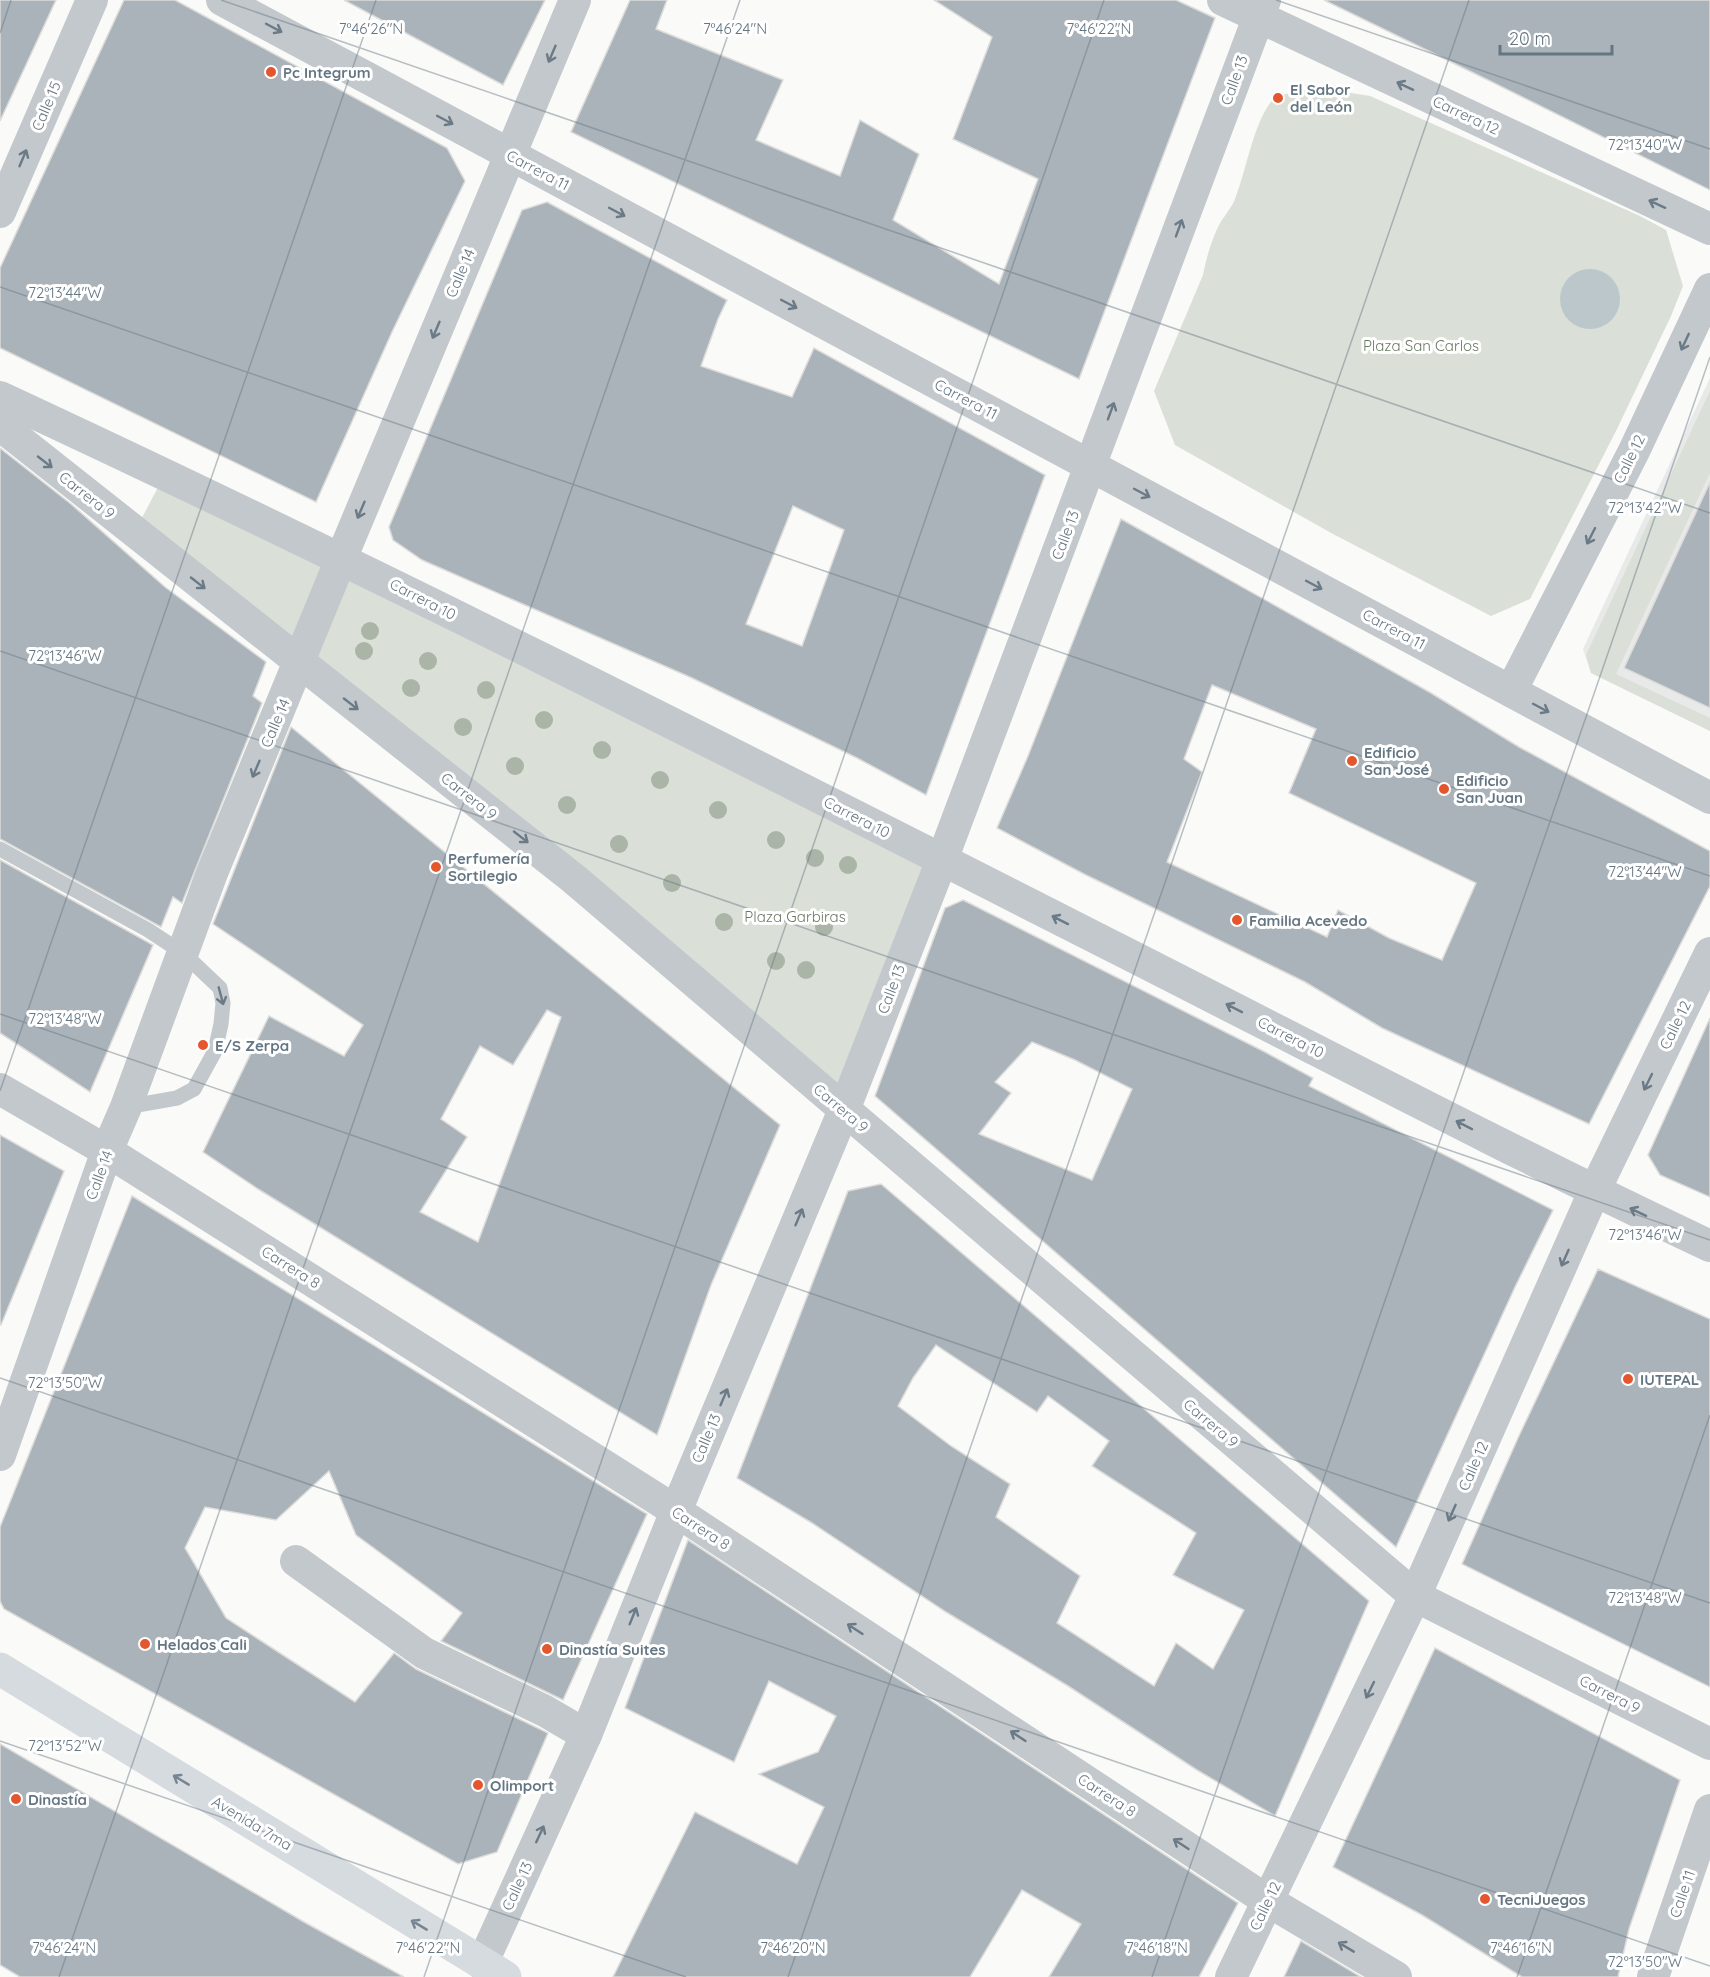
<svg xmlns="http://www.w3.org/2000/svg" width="1710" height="1977" viewBox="0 0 1710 1977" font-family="Quicksand,sans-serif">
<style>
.built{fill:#e8e9e9}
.green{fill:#dadfd7}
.water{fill:#bbc7cb}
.building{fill:#aab3b9;stroke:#dcdcda;stroke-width:1.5;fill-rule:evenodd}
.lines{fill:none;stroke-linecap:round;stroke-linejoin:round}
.lane{stroke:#c3c8cc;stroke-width:15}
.street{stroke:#c3c8cc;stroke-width:32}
.secondary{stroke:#d6dbdf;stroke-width:33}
.tree{fill:#aab4a7}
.oneway{stroke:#6a7a87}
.oneway2{stroke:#768591}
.ticks{fill:none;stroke:#657683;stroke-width:1.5;stroke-opacity:0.45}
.poi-dot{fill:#e4572e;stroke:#fff;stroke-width:2}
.labels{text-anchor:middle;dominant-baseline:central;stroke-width:6;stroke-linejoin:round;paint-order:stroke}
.poi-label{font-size:15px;font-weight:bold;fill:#657683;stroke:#fff;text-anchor:start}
.street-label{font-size:15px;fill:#657683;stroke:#fff}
.park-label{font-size:15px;fill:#687a64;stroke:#fff}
.ticks-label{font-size:15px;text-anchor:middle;fill:#657683;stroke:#fff;stroke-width:6;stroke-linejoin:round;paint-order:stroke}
</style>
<rect width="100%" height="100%" fill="#fafaf8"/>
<polygon class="built" points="1710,378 1710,731 1591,673 1583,649"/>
<g class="green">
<path d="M1326 84 1336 85 1345 92 1370 96 1640 216 1666 230 1683 286 1671 316 1617 429 1530 599 1491 616 1333 534 1175 445 1154 391 1203 275C1206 259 1211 242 1218 227 1223 217 1231 209 1235 199 1246 171 1252 131 1268 106 1273 98 1282 93 1291 94Z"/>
<polygon points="1710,391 1710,473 1616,674 1710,718 1710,731 1591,673 1586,655"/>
<polygon points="165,474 942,860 844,1110 134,533"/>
</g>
<circle class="water" cx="1590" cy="299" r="30"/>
<g class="building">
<polygon points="0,0 56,0 0,121"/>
<polygon points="124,0 175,0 447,148 465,181 392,332 316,502 0,348 0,268"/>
<polygon points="344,0 545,0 503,85"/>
<polygon points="630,0 667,0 656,29 783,80 756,140 840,176 860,120 919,154 893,220 999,284 1038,179 953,139 992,37 934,0 1176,0 1215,18 1079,379 571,132"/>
<polygon points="1324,0 1710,0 1710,190 1488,80"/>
<path d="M547 202 727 300 718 319 701 366 792 397 814 348 1045 475 926 795 857 758 692 678 422 560 393 540 389 527 522 210ZM793 506 844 530 802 646 746 624Z"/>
<polygon points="0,448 71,504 165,587 266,662 253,696 262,703 182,903 173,897 161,927 0,839"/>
<polygon points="1710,482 1710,708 1624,668"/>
<path d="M1121 519 1431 693 1519 747 1710 851V886L1589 1124 1382 1028 1305 982 1084 874 997 828 1028 756ZM1212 685 1316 729 1289 793 1476 883 1442 960 1389 938 1338 910 1327 937 1167 862 1202 772 1184 759Z"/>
<path d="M291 727 780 1125 711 1285 657 1435 258 1189 203 1152 269 1016 344 1056 363 1025 213 924ZM547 1010 561 1017 478 1242 420 1212 467 1137 441 1119 480 1046 513 1065Z"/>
<polygon points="0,860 153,945 90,1092 0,1033"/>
<path d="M963 900 1263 1051 1313 1078 1309 1086 1553 1210 1515 1287 1396 1547 875 1096 945 908ZM1032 1042 1075 1060 1132 1089 1092 1180 979 1134 1011 1093 995 1082Z"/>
<polygon points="1710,1018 1710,1197 1660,1175 1648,1155"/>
<polygon points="0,1135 64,1171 1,1325 0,1324"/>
<path d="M881 1184 1369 1601 1275 1816 1197 1770 1068 1686 946 1612 812 1523 737 1478 848 1191ZM936 1345 1037 1412 1048 1396 1109 1441 1092 1466 1196 1533 1173 1575 1244 1610 1213 1669 1176 1643 1154 1686 1057 1623 1080 1576 996 1517 1010 1484 951 1446 898 1406 913 1378Z"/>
<polygon points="132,1196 647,1514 563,1700 441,1641 462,1613 356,1535 329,1471 276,1520 205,1507 185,1548 226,1618 355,1702 394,1653 416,1669 548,1733 497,1852 458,1864 4,1609 0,1601 0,1527"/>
<polygon points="1598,1269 1710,1319 1710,1687 1462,1564 1518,1438"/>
<polygon points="688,1540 1238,1903 1199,1977 1049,1977 1081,1924 1022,1890 970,1977 613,1977 695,1812 797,1864 824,1807 759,1774 818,1752 836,1716 769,1681 734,1762 625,1708"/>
<polygon points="1435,1648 1680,1780 1629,1929 1618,1977 1522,1977 1422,1915 1333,1867"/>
<polygon points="0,1744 304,1922 404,1977 20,1977 0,1965"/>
<polygon points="1301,1941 1361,1977 1284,1977"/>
</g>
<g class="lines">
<polyline class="lane" points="0,849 148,930 183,953 220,988 223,1003 221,1024 215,1051 194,1089 177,1098 126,1107"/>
<g class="street">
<polyline points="222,0 1710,798"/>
<polyline points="1223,0 1710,229"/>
<polyline points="0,212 92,0"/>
<path d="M0 397C377 572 748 761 1118 949 1315 1049 1511 1152 1710 1246"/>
<polyline points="0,425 574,879 1415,1596 1710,1744"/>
<polyline points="1511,691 1634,451 1710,289"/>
<polyline points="0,1089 107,1151 676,1511 1268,1901 1396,1977"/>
<polyline points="0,1455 107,1151 126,1107 212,873 341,559 575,0"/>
<polyline points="296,1561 424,1653 545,1711 586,1735"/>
<polyline points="482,1964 586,1735 676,1511 844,1110 942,860 1265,0"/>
<polyline points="1231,1977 1415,1596 1594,1192 1710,953"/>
<polyline points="1653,1977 1710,1810"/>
</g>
<polyline class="secondary" points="0,1669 505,1977"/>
</g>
<g class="tree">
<circle cx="370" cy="631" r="9"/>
<circle cx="364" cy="651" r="9"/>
<circle cx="428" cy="661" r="9"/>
<circle cx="411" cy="688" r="9"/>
<circle cx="486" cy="690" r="9"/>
<circle cx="544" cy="720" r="9"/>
<circle cx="463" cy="727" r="9"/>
<circle cx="602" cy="750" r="9"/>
<circle cx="515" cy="766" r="9"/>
<circle cx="660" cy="780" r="9"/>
<circle cx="567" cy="805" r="9"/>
<circle cx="718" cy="810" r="9"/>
<circle cx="776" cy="840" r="9"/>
<circle cx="619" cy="844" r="9"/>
<circle cx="815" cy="858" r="9"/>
<circle cx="848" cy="865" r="9"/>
<circle cx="672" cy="883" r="9"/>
<circle cx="724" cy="922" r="9"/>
<circle cx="824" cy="927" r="9"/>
<circle cx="776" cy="961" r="9"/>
<circle cx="806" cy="970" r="9"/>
</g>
<defs><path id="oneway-shaft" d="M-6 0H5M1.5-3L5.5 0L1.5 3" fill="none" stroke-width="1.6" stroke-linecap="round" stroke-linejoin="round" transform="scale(1.5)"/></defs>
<g class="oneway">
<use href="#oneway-shaft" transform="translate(274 28) rotate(28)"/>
<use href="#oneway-shaft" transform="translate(552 54) rotate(113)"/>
<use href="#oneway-shaft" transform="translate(1405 86) rotate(-155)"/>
<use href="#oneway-shaft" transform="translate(445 120) rotate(28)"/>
<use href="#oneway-shaft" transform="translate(23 158) rotate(-67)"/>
<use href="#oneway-shaft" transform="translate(1657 204) rotate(-155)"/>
<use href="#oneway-shaft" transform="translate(617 212) rotate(28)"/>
<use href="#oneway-shaft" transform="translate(1179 228) rotate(-70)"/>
<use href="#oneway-shaft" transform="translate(789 304) rotate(28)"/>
<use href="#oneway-shaft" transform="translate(436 330) rotate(113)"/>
<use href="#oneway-shaft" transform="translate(1685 342) rotate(115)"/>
<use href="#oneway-shaft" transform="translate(1111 411) rotate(-70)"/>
<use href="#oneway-shaft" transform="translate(45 462) rotate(38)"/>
<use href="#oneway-shaft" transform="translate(1142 493) rotate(28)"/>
<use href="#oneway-shaft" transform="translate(361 510) rotate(113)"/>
<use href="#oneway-shaft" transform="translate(1591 536) rotate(117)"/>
<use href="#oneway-shaft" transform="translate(198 583) rotate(38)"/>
<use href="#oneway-shaft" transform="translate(1314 585) rotate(28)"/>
<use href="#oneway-shaft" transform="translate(351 704) rotate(38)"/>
<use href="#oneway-shaft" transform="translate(1541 708) rotate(28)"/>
<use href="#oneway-shaft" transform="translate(256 769) rotate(113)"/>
<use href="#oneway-shaft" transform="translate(521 837) rotate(38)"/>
<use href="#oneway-shaft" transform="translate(1060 920) rotate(-153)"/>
<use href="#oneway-shaft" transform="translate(221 996) rotate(75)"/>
<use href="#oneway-shaft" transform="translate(1234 1008) rotate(-153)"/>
<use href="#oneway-shaft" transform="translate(1648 1082) rotate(116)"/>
<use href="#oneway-shaft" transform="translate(1464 1125) rotate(-153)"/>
<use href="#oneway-shaft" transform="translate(1638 1212) rotate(-155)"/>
<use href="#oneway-shaft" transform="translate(799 1217) rotate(-67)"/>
<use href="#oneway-shaft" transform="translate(1565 1258) rotate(114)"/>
<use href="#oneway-shaft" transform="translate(724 1397) rotate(-67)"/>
<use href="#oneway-shaft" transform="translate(1452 1513) rotate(114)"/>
<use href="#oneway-shaft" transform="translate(633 1616) rotate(-68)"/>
<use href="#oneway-shaft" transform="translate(855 1629) rotate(-147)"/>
<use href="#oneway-shaft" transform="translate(1370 1690) rotate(116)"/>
<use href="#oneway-shaft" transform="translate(1018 1736) rotate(-147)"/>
<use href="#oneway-shaft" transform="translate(540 1834) rotate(-65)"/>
<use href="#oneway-shaft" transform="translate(1181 1844) rotate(-147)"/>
<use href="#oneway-shaft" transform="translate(1346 1947) rotate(-149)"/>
</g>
<g class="oneway2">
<use href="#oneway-shaft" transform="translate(181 1780) rotate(-149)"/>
<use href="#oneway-shaft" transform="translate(419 1925) rotate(-149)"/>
</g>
<path class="ticks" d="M221 0 1710 513M1276 0 1710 149M0 33 11 0M0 287 1710 876M0 651 1710 1240M0 1014 1710 1603M0 1091 376 0M0 1378 1710 1966M0 1741 686 1977M59 1977 740 0M424 1977 1104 0M788 1977 1469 0M1152 1977 1710 357M1517 1977 1710 1415"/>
<g class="poi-dot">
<circle cx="271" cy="72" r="6"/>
<circle cx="1278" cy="98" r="6"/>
<circle cx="1352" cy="761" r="6"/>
<circle cx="1444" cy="789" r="6"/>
<circle cx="436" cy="867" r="6"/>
<circle cx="1237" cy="920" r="6"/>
<circle cx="203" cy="1045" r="6"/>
<circle cx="1628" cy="1379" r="6"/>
<circle cx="145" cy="1644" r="6"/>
<circle cx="547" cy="1649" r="6"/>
<circle cx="478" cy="1785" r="6"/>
<circle cx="16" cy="1799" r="6"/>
<circle cx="1485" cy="1899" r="6"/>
</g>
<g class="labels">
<g class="poi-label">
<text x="283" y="72">Pc Integrum</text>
<text x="1290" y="89">El Sabor<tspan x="1290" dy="17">del León</tspan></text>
<text x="1364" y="752">Edificio<tspan x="1364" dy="17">San José</tspan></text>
<text x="1456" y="780">Edificio<tspan x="1456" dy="17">San Juan</tspan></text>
<text x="448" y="858">Perfumería<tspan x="448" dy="17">Sortilegio</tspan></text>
<text x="1249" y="920">Familia Acevedo</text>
<text x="215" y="1045">E/S Zerpa</text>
<text x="1640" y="1379">IUTEPAL</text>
<text x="157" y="1644">Helados Cali</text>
<text x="559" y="1649">Dinastía Suites</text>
<text x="490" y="1785">Olimport</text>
<text x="28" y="1799">Dinastía</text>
<text x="1497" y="1899">TecniJuegos</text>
</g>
<g class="street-label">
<text transform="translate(1234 80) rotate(-70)">Calle 13</text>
<text transform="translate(46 106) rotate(-67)">Calle 15</text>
<text transform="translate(1466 115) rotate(25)">Carrera 12</text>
<text transform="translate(538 170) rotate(28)">Carrera 11</text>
<text transform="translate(460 273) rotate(-67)">Calle 14</text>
<text transform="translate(966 399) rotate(28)">Carrera 11</text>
<text transform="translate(1629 459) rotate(-64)">Calle 12</text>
<text transform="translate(87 495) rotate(38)">Carrera 9</text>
<text transform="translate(1065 535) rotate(-69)">Calle 13</text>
<text transform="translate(423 599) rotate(27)">Carrera 10</text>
<text transform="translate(1394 629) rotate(28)">Carrera 11</text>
<text transform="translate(275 723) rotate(-67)">Calle 14</text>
<text transform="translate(469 796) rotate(38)">Carrera 9</text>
<text transform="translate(857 817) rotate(27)">Carrera 10</text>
<text transform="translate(891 989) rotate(-69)">Calle 13</text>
<text transform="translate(1675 1025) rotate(-64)">Calle 12</text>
<text transform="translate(1291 1037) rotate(27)">Carrera 10</text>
<text transform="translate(841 1108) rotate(40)">Carrera 9</text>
<text transform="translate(99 1175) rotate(-70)">Calle 14</text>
<text transform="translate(291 1267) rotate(32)">Carrera 8</text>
<text transform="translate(1211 1423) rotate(40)">Carrera 9</text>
<text transform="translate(706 1438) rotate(-67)">Calle 13</text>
<text transform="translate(1473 1466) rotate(-66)">Calle 12</text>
<text transform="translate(701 1528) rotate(33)">Carrera 8</text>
<text transform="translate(1610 1694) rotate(27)">Carrera 9</text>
<text transform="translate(1107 1795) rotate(33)">Carrera 8</text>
<text transform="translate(252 1823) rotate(31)">Avenida 7ma</text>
<text transform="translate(517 1886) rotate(-65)">Calle 13</text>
<text transform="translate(1682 1894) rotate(-71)">Calle 11</text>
<text transform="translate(1265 1906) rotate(-64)">Calle 12</text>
</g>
<g class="park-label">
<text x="1421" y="345">Plaza San Carlos</text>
<text x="795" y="916">Plaza Garbiras</text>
</g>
</g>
<g class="ticks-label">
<text x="371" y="34">7°46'26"N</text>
<text x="735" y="34">7°46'24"N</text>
<text x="1099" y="34">7°46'22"N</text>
<text x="1645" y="150">72°13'40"W</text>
<text x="65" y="298">72°13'44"W</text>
<text x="1645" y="513">72°13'42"W</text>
<text x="65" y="661">72°13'46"W</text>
<text x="1645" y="877">72°13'44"W</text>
<text x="65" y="1024">72°13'48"W</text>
<text x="1645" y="1240">72°13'46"W</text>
<text x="65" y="1388">72°13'50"W</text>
<text x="1645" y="1603">72°13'48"W</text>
<text x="65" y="1751">72°13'52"W</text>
<text x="64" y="1953">7°46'24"N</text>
<text x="428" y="1953">7°46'22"N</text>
<text x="793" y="1953">7°46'20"N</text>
<text x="1157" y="1953">7°46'18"N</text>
<text x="1521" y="1953">7°46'16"N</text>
<text x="1645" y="1967">72°13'50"W</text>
</g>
<path d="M1500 45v9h112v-9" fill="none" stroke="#657683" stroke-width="3"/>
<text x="1509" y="45" font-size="18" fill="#657683" stroke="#ffffff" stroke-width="4.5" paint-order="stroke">20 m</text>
</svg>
